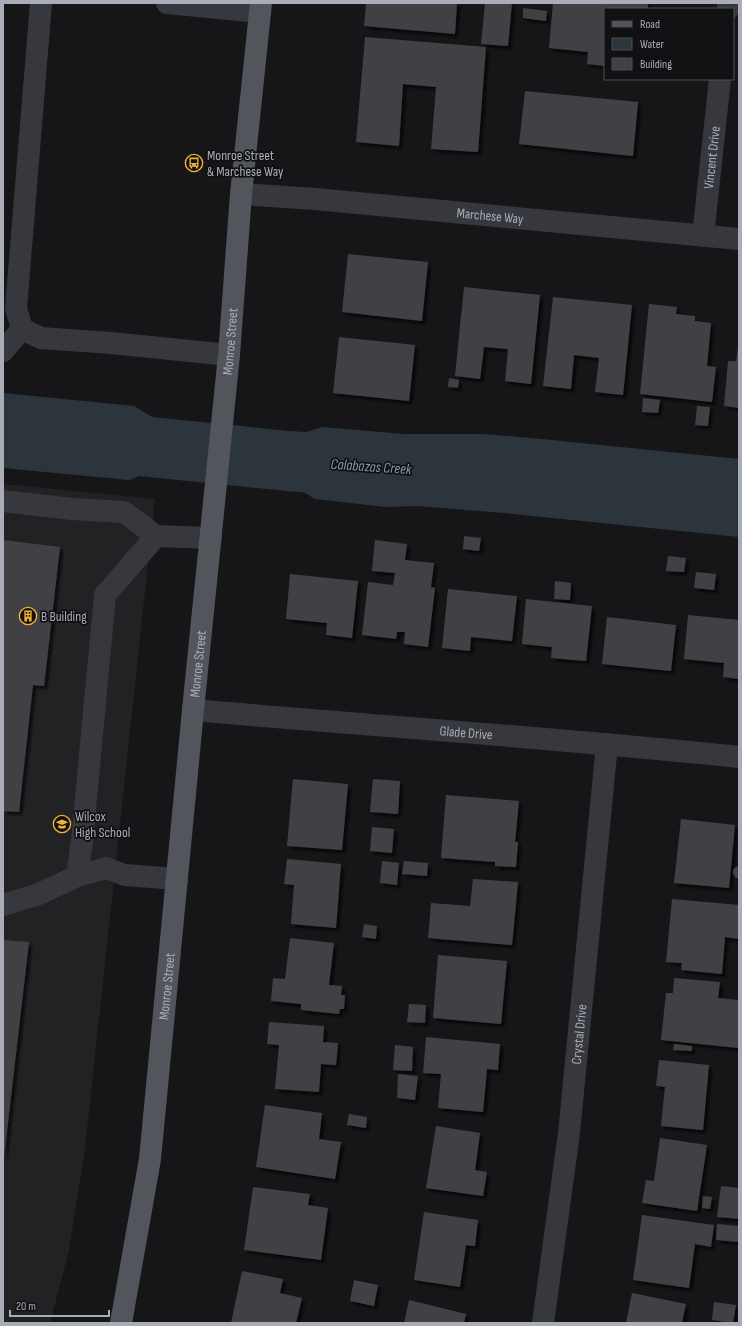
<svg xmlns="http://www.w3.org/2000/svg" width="742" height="1326" viewBox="0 0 742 1326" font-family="'Sofia Sans Condensed',sans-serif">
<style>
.built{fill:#222225}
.water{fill:#2c353c}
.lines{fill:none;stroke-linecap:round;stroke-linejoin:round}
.river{stroke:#2c353c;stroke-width:60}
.building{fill:#404145;filter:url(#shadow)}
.minor{stroke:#37383d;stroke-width:22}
.major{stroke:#53555c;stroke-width:22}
.labels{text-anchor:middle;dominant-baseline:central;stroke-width:3.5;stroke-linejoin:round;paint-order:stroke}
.poi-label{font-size:14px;fill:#a8adb8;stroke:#111113;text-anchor:start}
.street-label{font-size:14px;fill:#a8adb8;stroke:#111113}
.water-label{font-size:15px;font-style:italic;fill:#7f9bb3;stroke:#111113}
</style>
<defs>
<filter id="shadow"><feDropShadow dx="3.5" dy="3.5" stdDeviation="1" flood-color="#0009"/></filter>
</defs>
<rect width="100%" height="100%" fill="#161618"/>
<polygon class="built" points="3,484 155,499 85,1149 69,1250 50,1323 3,1323"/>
<g class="water">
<polygon points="3,393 134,406 160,422 155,470 129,480 3,468"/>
<polygon points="322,427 404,434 484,434 552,440 739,459 739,537 504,513 416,506 385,507 315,499 286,482 290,437"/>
</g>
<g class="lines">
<polyline class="river" points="3,432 288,461 371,467"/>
</g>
<g class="building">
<polygon points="366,3 457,3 455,34 364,26"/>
<polygon points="485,3 512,3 508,46 481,44"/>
<polygon points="553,3 648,3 648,9 605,9 605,66 587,64 588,52 549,48"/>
<polygon points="523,8 547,11 546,21 523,18"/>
<polygon points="365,37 486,47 478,152 431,149 436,87 403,84 399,146 356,142"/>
<polygon points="525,91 638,102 633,156 519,144"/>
<polygon points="348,254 428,262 422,321 342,312"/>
<polygon points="464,287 540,295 531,384 505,381 508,349 484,347 480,379 455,376"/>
<polygon points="553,297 632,305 623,395 595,392 599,358 574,355 571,389 543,386"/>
<polygon points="649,304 677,307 676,314 695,316 695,321 711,323 707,366 716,367 712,402 640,394"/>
<polygon points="339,337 415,345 409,401 333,393"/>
<polygon points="738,347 739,347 739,408 724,406 728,361 736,361"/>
<polygon points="449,378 459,380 458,388 448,387"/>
<polygon points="643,398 660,400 658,413 642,412"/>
<polygon points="697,406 710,407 708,426 695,425"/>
<polygon points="464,536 481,538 479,551 463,549"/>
<polygon points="3,540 60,547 44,686 33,685 19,812 3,811"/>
<polygon points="375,540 407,544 405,560 434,563 431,587 435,588 428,647 404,644 405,632 397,632 396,639 362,635 368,582 393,585 395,573 372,571"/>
<polygon points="668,556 686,558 684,572 666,571"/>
<polygon points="696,572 716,574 714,590 694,588"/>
<polygon points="290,574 358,581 352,638 326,635 327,623 286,619"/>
<polygon points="555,581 571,583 570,600 554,599"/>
<polygon points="448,589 517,596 512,641 471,637 470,651 442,648"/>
<polygon points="526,599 592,606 586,661 551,658 552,647 522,644"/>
<polygon points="688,615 739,620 739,679 723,677 724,663 684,659"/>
<polygon points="607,617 676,625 671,671 602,664"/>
<polygon points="293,779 348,784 342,850 287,846"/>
<polygon points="373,779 400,781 398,814 370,812"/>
<polygon points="446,795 519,801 515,842 518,842 516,867 495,866 495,862 441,858"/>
<polygon points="681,819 735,825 729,888 674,883"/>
<polygon points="372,827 394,829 392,853 370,851"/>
<polygon points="287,859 341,864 336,928 291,924 294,885 284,884"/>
<polygon points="382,861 399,863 397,885 380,883"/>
<polygon points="404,861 428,863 427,876 402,874"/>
<polygon points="739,866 739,878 736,878 733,874 733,870 736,867"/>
<polygon points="473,879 518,882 512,945 428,938 431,903 470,906"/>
<polygon points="672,899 739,905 739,939 725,937 722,974 681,970 682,963 666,962"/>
<polygon points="364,924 377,926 376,939 362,937"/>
<polygon points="290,938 334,943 329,985 342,986 341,995 345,995 344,1009 340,1009 339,1014 301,1010 301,1004 271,1001 273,978 285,979"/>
<polygon points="3,940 29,942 4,1157 3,1157"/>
<polygon points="438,955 507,961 501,1024 433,1018"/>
<polygon points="674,978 720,982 718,998 739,1000 738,1048 661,1040 666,993 673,993"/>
<polygon points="409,1004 426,1005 425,1023 407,1022"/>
<polygon points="269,1022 324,1026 323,1042 338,1043 336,1065 321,1064 319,1092 275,1089 279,1045 267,1044"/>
<polygon points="426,1037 500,1044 498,1070 487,1069 483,1112 438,1108 441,1074 423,1073"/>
<polygon points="674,1044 692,1046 692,1051 673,1050"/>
<polygon points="395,1045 413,1047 412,1071 393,1070"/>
<polygon points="659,1060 709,1065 703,1130 661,1126 665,1087 656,1086"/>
<polygon points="398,1074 418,1076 415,1100 397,1098"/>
<polygon points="265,1105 322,1113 319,1139 341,1142 335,1179 256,1167"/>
<polygon points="349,1114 367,1117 366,1128 347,1125"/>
<polygon points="436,1126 480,1133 475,1170 487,1172 483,1196 426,1188"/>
<polygon points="660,1138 707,1145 697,1211 642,1203 646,1180 654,1181"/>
<polygon points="721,1186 739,1188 739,1219 717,1217"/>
<polygon points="253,1187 310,1194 308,1205 328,1208 321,1260 244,1250"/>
<polygon points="703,1196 712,1197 710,1209 702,1208"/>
<polygon points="424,1212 478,1220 475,1246 466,1245 460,1287 414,1280"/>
<polygon points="642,1215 714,1225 711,1247 695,1244 689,1288 633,1280"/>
<polygon points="717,1224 739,1226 739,1242 716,1240"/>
<polygon points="242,1271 283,1279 280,1293 302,1298 296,1323 231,1323"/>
<polygon points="354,1280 378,1285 374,1306 350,1301"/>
<polygon points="632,1293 686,1304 682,1323 626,1323"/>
<polygon points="409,1300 466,1314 464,1323 404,1323"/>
<polygon points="714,1302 736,1305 733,1323 712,1320"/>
</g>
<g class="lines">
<g class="minor">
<polyline points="41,3 16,308 22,329 41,338 111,343 229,355"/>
<polyline points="167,3 260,12"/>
<polyline points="728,9 728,3"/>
<path id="s1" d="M241 194 315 199 739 239"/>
<path id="s2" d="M703 236 720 79"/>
<polyline points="3,351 22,329"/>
<polyline points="3,501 72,509 124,512 156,536"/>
<path id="s3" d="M193 710C375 726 557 738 739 757"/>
<polyline points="77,876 82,841 105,595 156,536 211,538"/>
<polyline points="3,905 39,894 77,876 106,868 125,875 177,879"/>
<path id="s4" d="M543 1323 569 1133 607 744"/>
</g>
<path class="major" id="s5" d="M121 1323 150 1159 193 710 229 355 241 194 261 3"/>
</g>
<defs>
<symbol id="bus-ring" viewBox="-11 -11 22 22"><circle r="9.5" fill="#111113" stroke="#f2b134" stroke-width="1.5"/><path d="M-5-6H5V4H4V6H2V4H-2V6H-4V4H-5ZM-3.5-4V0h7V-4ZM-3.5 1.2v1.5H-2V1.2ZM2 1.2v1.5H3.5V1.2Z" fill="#f2b134"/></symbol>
<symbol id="building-ring" viewBox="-11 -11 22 22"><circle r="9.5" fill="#111113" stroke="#f2b134" stroke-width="1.5"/><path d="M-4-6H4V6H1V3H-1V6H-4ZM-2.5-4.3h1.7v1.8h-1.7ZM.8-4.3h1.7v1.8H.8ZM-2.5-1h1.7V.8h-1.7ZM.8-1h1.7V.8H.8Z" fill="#f2b134"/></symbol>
<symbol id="school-ring" viewBox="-11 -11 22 22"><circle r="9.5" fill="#111113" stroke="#f2b134" stroke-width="1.5"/><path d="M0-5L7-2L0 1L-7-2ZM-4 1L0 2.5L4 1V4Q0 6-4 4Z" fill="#f2b134"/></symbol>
</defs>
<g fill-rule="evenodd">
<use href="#bus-ring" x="184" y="153" width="20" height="20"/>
<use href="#building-ring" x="18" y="606" width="20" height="20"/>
<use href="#school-ring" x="52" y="814" width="20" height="20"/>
</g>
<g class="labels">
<g class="poi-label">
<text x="207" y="155">Monroe Street<tspan x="207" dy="16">&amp; Marchese Way</tspan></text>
<text x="41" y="616">B Building</text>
<text x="75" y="816">Wilcox<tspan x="75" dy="16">High School</tspan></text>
</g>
<g class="street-label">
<text stroke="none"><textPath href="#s2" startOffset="79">Vincent Drive</textPath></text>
<text stroke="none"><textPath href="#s1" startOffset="250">Marchese Way</textPath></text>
<text stroke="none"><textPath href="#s5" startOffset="988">Monroe Street</textPath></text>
<text stroke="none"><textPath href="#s5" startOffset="664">Monroe Street</textPath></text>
<text stroke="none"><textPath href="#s3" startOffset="274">Glade Drive</textPath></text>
<text stroke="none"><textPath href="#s5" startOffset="340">Monroe Street</textPath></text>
<text stroke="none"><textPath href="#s4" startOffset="291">Crystal Drive</textPath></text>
</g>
<g class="water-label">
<text transform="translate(371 467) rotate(4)">Calabazas Creek</text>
</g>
</g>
<rect width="742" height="1326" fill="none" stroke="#a8adb8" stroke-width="8"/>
<rect x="604" y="8" width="130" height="72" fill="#111113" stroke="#4d4f55"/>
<rect x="612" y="21" width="20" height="6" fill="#53555c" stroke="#4d4f55"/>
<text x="640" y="28" font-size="12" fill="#a8adb8">Road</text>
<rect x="612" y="38" width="20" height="12" fill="#2c353c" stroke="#4d4f55"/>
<text x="640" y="48" font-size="12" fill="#a8adb8">Water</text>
<rect x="612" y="58" width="20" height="12" fill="#404145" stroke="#4d4f55"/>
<text x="640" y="68" font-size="12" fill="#a8adb8">Building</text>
<path d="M10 1310v6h99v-6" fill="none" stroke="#a8adb8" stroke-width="2"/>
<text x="16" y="1310" font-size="12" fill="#a8adb8" stroke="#111113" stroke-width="3" paint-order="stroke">20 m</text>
</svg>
